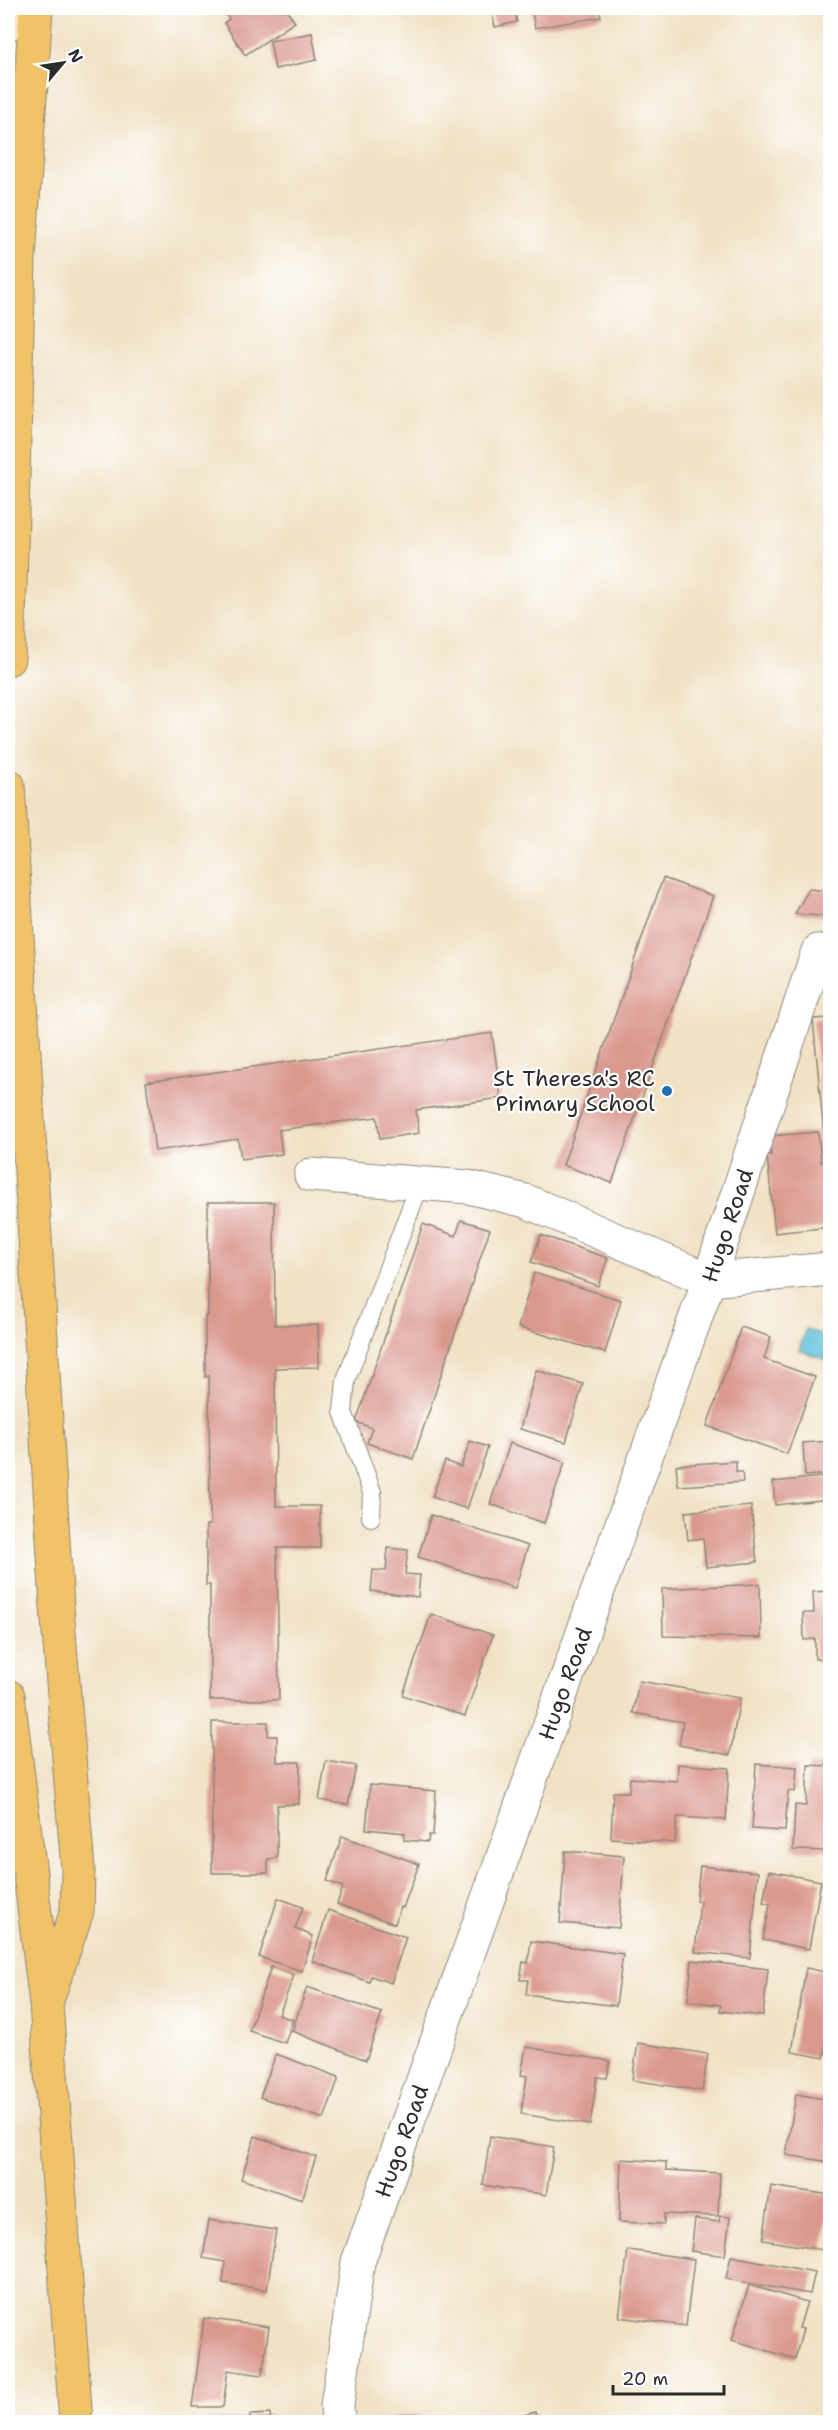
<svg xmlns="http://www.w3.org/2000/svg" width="838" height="2430" viewBox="0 0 838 2430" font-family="'Shantell Sans',sans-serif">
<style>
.water{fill:#5cbfdb;stroke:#447583;stroke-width:1.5}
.building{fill:#da988e}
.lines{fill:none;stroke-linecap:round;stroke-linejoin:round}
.service-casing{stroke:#8e8678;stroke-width:20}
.minor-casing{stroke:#8e8678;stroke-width:35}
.secondary-casing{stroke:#8e8678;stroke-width:35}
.motorway-casing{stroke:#8e8678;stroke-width:35}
.service{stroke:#fff;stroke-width:18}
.minor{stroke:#fff;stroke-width:33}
.secondary{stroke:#f9e7c3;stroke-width:33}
.motorway{stroke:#f1c369;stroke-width:33}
.poi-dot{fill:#1f6fb2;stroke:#fff;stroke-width:2}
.labels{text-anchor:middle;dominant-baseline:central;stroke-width:4.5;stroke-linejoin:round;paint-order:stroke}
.poi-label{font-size:22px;fill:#2b2b2b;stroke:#fff;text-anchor:end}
.street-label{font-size:22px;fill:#2b2b2b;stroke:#fff}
</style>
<rect width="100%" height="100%" fill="#fff"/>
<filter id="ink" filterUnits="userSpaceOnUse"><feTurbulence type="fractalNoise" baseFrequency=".0167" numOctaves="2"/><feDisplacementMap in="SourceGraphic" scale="12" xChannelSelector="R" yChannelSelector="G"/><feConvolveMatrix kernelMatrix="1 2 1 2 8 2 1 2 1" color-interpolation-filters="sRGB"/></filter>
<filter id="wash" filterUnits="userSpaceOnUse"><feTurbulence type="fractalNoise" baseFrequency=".008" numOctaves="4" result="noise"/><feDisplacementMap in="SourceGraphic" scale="24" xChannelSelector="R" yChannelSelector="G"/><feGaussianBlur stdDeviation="1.35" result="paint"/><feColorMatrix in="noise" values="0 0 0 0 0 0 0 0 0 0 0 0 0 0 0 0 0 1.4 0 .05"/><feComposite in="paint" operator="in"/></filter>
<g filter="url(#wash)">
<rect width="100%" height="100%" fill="#f1e2c6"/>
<polygon class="water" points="806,1329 830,1338 830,1361 799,1350"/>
<g id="blocks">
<g class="building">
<polygon points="221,8 285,8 295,22 245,55 224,23 229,19"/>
<polygon points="491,8 514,8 517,22 495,27"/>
<polygon points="531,8 599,8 601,17 535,28"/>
<polygon points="312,33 317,60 275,69 270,41"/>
<polygon points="663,878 713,896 612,1183 563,1165"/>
<polygon points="809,889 830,891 830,917 795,914"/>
<polygon points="830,1018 830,1157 826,1157 813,1019"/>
<polygon points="492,1033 501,1098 416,1110 419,1133 380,1139 377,1117 279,1130 282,1154 241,1159 238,1139 155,1151 146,1082"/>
<polygon points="818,1132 821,1162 830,1161 830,1227 775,1233 767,1155 771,1155 769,1136"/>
<polygon points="208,1202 274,1202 275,1325 318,1325 319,1367 275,1368 276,1506 320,1506 320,1548 277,1548 279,1700 210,1700 210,1585 206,1585 206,1525 210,1525 209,1376 205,1377 205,1316 208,1316"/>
<polygon points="461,1220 490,1229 413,1459 367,1443 372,1428 356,1422 423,1224 456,1236"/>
<polygon points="541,1235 608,1258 598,1286 531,1262"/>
<polygon points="534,1273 621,1300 605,1353 518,1327"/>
<polygon points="741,1327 771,1337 764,1359 815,1377 787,1454 707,1426"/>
<polygon points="536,1370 583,1384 566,1442 520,1429"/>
<polygon points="470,1441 488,1447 467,1509 432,1497 445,1461 461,1467"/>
<polygon points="830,1441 830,1474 805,1476 803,1443"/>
<polygon points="510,1443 565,1462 544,1523 490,1504"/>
<polygon points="736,1461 736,1472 742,1472 743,1482 678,1486 676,1465"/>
<polygon points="830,1476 830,1499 775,1505 773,1482"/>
<polygon points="751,1506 757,1562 706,1567 703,1538 688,1540 685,1512"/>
<polygon points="431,1515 528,1546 515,1588 418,1557"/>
<polygon points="388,1548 408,1550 405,1574 420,1575 418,1597 371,1591 373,1570 386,1571"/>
<polygon points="760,1584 761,1638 663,1636 662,1589"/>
<polygon points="828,1591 828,1600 830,1600 830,1659 815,1659 815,1639 804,1640 803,1613 814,1613 813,1592"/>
<polygon points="431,1614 493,1635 465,1716 403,1695"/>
<polygon points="639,1681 740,1698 730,1755 679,1745 683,1722 633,1713"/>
<polygon points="212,1722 268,1722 268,1736 277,1736 277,1762 300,1762 299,1804 277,1805 277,1858 268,1859 268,1873 212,1873"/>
<polygon points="326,1761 356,1766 348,1805 319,1800"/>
<polygon points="678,1764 729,1768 726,1820 677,1817 675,1843 611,1838 613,1792 629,1792 630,1778 677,1781"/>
<polygon points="756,1764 797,1767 795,1792 788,1791 785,1831 752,1829"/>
<polygon points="808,1765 830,1766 830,1851 793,1850 795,1805 806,1806"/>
<polygon points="370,1785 436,1791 433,1835 429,1835 428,1842 404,1840 405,1833 366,1829"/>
<polygon points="342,1836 419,1864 403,1908 400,1907 395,1924 337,1904 343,1887 327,1881"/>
<polygon points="565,1851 624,1856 619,1928 560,1923"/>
<polygon points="700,1866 758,1872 750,1958 695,1952 700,1901 696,1901"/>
<polygon points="769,1871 821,1881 809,1949 763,1940 770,1904 763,1902"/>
<polygon points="278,1898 303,1907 295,1929 313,1936 302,1971 259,1957"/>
<polygon points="328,1910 406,1937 391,1983 371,1976 369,1982 312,1961"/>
<polygon points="531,1941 623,1954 616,2006 526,1994 528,1980 520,1980 523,1962 528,1963"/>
<polygon points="692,1960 768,1969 763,2016 720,2011 721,2005 688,2001"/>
<polygon points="271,1967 294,1975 279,2015 293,2020 285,2043 249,2031"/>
<polygon points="806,1968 830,1973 830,2027 824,2058 792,2052"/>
<polygon points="307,1987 382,2013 366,2060 292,2031"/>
<polygon points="638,2043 708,2054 702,2091 632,2080"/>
<polygon points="526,2047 610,2061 607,2078 597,2077 590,2125 521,2114 527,2076 521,2075"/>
<polygon points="276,2054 339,2077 324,2119 260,2097"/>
<polygon points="796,2094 830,2100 830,2162 786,2155"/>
<polygon points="255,2136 316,2157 302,2200 241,2179"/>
<polygon points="490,2136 554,2147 546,2195 483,2185"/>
<polygon points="621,2159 666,2162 666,2170 720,2173 718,2216 664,2214 664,2224 619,2222"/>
<polygon points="771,2186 830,2195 823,2250 763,2240"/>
<polygon points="720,2216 730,2217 725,2256 691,2251 695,2219 719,2222"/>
<polygon points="209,2220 276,2230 267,2290 223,2283 225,2262 203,2258"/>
<polygon points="628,2250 694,2259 686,2326 619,2317"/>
<polygon points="731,2256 815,2272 810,2294 726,2279"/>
<polygon points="749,2285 807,2302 799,2328 803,2329 795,2359 732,2340"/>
<polygon points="204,2318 269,2327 262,2375 228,2370 223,2407 192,2407"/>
<polygon points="535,2412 538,2422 501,2422"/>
<polygon points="270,2414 271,2422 205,2422 205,2420 250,2419 250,2415"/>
<polygon points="420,2415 421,2422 396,2422 396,2416"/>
</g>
</g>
</g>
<g filter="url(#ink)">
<use href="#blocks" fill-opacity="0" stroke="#8e8678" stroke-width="1.5"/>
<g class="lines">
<defs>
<polyline id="service" points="371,1517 372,1492 343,1412 346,1380 421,1181"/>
<g id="minor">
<polyline points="311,1175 468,1187 526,1201 709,1280 830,1269"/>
<path id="s1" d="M338 2422 337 2406 358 2262 709 1280 818 951"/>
</g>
<polyline id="secondary" points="8,24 13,8"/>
<g id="motorway">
<polyline points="8,659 19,257 36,8"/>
<polyline points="8,785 57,1607 78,1870 77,1911 46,2003"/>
<polyline points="8,1696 46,2003 76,2422"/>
</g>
</defs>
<use href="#service" class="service-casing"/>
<use href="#minor" class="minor-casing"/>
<use href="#secondary" class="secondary-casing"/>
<use href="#motorway" class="motorway-casing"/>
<use href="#service" class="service"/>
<use href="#minor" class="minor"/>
<use href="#secondary" class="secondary"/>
<use href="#motorway" class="motorway"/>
</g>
</g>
<circle class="poi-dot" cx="667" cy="1091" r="6"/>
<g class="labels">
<g class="poi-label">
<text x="655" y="1078">St Theresa's RC<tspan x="655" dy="25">Primary School</tspan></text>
</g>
<g class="street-label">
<text stroke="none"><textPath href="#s1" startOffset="1262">Hugo Road</textPath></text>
<text stroke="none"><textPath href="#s1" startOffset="776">Hugo Road</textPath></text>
<text stroke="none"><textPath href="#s1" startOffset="290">Hugo Road</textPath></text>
</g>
</g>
<rect width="838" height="2430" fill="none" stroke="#fff" stroke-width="30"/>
<g transform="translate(63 63) rotate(61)" stroke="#ffffff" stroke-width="4.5" paint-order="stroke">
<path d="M0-4.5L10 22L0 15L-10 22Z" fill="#2b2b2b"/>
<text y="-9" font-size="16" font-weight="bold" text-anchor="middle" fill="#2b2b2b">N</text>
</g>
<path d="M613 2385v9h111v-9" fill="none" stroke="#2b2b2b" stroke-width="3"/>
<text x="622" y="2385" font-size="18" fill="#2b2b2b" stroke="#ffffff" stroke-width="4.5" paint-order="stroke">20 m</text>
</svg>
